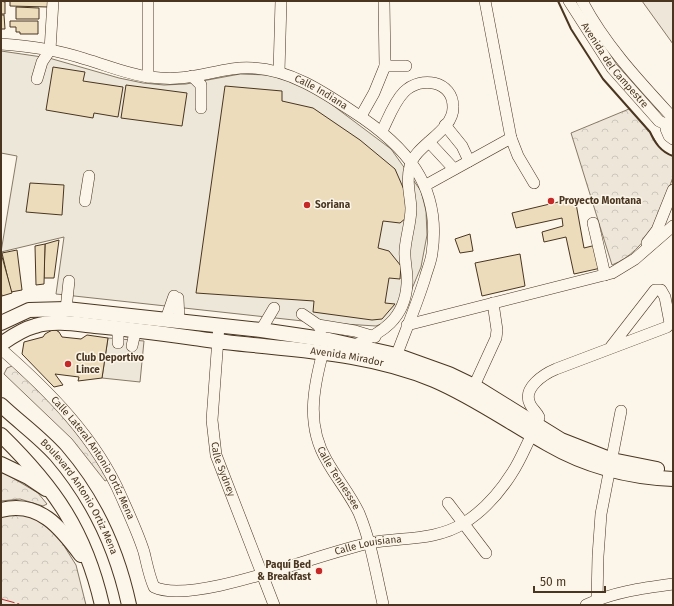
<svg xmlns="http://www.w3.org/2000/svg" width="674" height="606" viewBox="0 0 674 606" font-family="'Fira Sans',sans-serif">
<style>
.grass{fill:#ede6d9;stroke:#887966}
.park{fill:url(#park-crowns);stroke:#887966}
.parking{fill:#ede7d9;stroke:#887966}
.building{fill:#ecdcbc;stroke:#4a3520}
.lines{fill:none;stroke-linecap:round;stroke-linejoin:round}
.minor-casing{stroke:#4a3520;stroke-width:12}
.major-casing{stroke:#4a3520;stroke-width:16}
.minor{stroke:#fbf6e9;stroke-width:11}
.major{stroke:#fbf6e9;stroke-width:14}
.wall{stroke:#4a3520;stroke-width:2}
.power{stroke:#c62828;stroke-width:1;stroke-dasharray:14 3 2 3;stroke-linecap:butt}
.poi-dot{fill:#c62828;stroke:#fbf6e9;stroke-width:1.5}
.labels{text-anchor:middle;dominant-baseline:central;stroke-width:3;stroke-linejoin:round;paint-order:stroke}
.street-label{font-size:10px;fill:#4a3520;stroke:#fbf6e9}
.poi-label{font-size:10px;font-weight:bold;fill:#4a3520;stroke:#fbf6e9;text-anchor:start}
</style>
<defs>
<pattern id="park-crowns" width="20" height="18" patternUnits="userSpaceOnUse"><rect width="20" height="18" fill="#ede6d9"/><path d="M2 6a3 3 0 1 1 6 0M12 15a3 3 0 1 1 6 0" fill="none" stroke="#cdc6ba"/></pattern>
</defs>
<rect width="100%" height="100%" fill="#fbf6e9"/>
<polygon class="grass" points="642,1 673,1 673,44"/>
<g class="park">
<path d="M629 109C636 116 643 123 649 131 658 143 657 150 673 156 673 162 674 172 673 177 661 211 649 250 612 265L571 133Z"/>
<polygon points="12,366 66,416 111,478 105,481 72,439 4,374 7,368"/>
<polygon points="1,471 38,493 47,504 43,506 20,499 1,501"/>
<polygon points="18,511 45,522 61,541 76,565 86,605 1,605 1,515"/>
</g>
<g class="parking">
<polygon points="1,51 49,58 119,78 143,83 164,85 186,84 240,74 268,75 285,79 308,89 327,101 391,149 421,191 426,211 427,235 421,267 409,296 384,323 376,326 312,322 56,294 64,237 1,252 17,156 1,153"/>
<polygon points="108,338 144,341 140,382 102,378"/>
</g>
<g class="building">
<polygon points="1,1 5,2 5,14 1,14"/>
<polygon points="10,1 48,1 48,7 10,6"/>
<polygon points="16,7 39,8 39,19 16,19"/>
<polygon points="1,15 4,15 5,29 1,29"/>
<polygon points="10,21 38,21 38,34 20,34 20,32 16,32 16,27 10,27"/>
<polygon points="53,67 85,72 83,81 123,87 118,117 94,113 93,118 46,110"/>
<polygon points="126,85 187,93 182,126 121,118"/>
<polygon points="225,86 282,91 282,101 313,108 360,140 395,169 405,192 406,218 400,223 383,221 378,248 389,251 401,266 400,279 389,278 385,303 395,304 382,319 372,320 313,312 314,301 196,293"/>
<polygon points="30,183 64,185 62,215 26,212"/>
<polygon points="575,198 584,248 596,245 601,268 574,274 566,237 544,242 542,232 563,226 562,218 516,228 512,213"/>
<polygon points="470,234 473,251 460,253 455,239"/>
<polygon points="59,240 54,278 44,278 45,244"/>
<polygon points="45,244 44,284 36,285 35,246"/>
<polygon points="17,250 22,290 11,292 2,253"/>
<polygon points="1,253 12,293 2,296 1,291"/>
<polygon points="520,254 525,286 482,296 475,263"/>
<polygon points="54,329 59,332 62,337 81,339 87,335 108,338 102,378 78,381 79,377 55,374 63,385 54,387 22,354 24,342 43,337 45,334"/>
</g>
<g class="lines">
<defs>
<g id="minor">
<polyline points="485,1 511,138 518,156 534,183"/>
<path id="s1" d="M569 1 612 68 659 121 667 125"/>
<path d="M582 1C605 45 639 81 673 118"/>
<path id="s2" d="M1 44C30 46 58 50 85 59 106 65 127 74 149 77 158 78 169 79 178 78 204 77 227 66 253 68 290 70 322 91 352 111 405 145 442 185 432 253 431 262 427 270 425 278 416 307 404 334 394 362"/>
<polyline points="385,66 406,66"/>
<polyline points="279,72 281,1"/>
<polyline points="192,76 201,85 201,108"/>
<polyline points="148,77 148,1"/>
<polyline points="37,79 42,62 50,50 53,1"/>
<polyline points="361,116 374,93 385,66 384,1"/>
<polyline points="671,119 666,129 669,136 673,139"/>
<polyline points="445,125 462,146 469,161"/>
<polyline points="429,142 454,169"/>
<polyline points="426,185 511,138"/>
<polyline points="85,201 89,176"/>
<polyline points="593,223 605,275"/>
<polyline points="647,243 657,230 673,190"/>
<polyline points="178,298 179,321"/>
<polyline points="66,309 69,281"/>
<polyline points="302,314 318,325 321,330"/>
<polyline points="166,319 174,296"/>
<path id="s3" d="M219 325 212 420 216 455 274 605"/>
<polyline points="318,325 355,331 375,337"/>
<polyline points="407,325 612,273 635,259 673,226"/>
<polyline points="118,328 118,343"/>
<polyline points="261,330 274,308"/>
<polyline points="132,346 134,337 137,331"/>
<path d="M353 346C382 333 405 319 407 284 408 272 404 262 405 250 406 236 411 222 411 208 410 193 406 182 410 166 415 145 454 131 453 107 453 81 421 75 404 92 394 102 388 119 382 131"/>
<path id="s4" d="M1 349C48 390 96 438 121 496 129 514 138 533 144 552 147 564 149 576 154 587 193 606 322 552 370 543 401 537 436 541 464 523 483 511 500 492 512 473 522 458 528 440 537 425L539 417C537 412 532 409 530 404 522 388 544 374 556 369L667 327 670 323 665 297 661 290H655L610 348"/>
<path id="s5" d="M323 352C313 389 306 426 327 461 337 479 350 494 359 513 371 542 376 573 383 604"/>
<polyline points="474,386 496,338 497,330 493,303"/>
<polyline points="448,503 486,553"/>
<polyline points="597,600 598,556 601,514 621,411"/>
<path d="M586 605C613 592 643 588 673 584"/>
</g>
<g id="major">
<polyline points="1,323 29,310 66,309 261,330 329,340 396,355 449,374 474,386 561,440 612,460 657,469"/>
<path id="s6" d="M1 344C11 337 23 329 35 326 54 320 76 324 95 326 130 329 165 334 201 339 279 350 360 349 434 380 474 397 510 423 548 444 586 466 629 477 673 479"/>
<path id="s7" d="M1 405C19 422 40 437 56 455 93 498 117 549 129 605"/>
<path d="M1 435C55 488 85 531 102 605"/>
<polyline points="1,464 28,477 46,489"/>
<path d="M1 510C39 500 61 528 81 555"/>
</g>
</defs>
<use href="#minor" class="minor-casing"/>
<use href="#major" class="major-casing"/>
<use href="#minor" class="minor"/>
<use href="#major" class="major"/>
<path class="wall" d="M558 1 571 29 603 79 650 132C655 143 661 152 673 156"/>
<polyline class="power" points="1,599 23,605"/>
</g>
<g class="poi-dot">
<circle cx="551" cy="201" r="4"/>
<circle cx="307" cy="205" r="4"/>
<circle cx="68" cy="364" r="4"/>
<circle cx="319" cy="571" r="4"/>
</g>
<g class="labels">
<g class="street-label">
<text stroke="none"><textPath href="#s1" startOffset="79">Avenida del Campestre</textPath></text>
<text stroke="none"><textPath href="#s2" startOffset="330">Calle Indiana</textPath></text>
<text stroke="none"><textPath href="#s6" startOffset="353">Avenida Mirador</textPath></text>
<text stroke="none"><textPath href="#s4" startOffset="144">Calle Lateral Antonio Ortíz Mena</textPath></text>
<text stroke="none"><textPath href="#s3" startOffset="146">Calle Sydney</textPath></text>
<text stroke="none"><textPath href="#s5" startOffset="133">Calle Tennessee</textPath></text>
<text stroke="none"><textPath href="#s7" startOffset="122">Boulevard Antonio Ortiz Mena</textPath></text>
<text stroke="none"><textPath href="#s4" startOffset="509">Calle Louisiana</textPath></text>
</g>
<g class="poi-label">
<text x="559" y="201">Proyecto Montana</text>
<text x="315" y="205">Soriana</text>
<text x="76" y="358">Club Deportivo<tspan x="76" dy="12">Lince</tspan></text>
<text x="311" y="565" text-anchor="end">Paquí Bed<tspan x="311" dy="12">&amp; Breakfast</tspan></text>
</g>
</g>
<rect width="674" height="606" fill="none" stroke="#4a3520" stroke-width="4"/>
<path d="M534 586v6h71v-6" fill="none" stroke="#4a3520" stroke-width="2"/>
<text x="540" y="586" font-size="12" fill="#4a3520" stroke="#fbf6e9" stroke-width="3" paint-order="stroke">50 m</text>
</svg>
